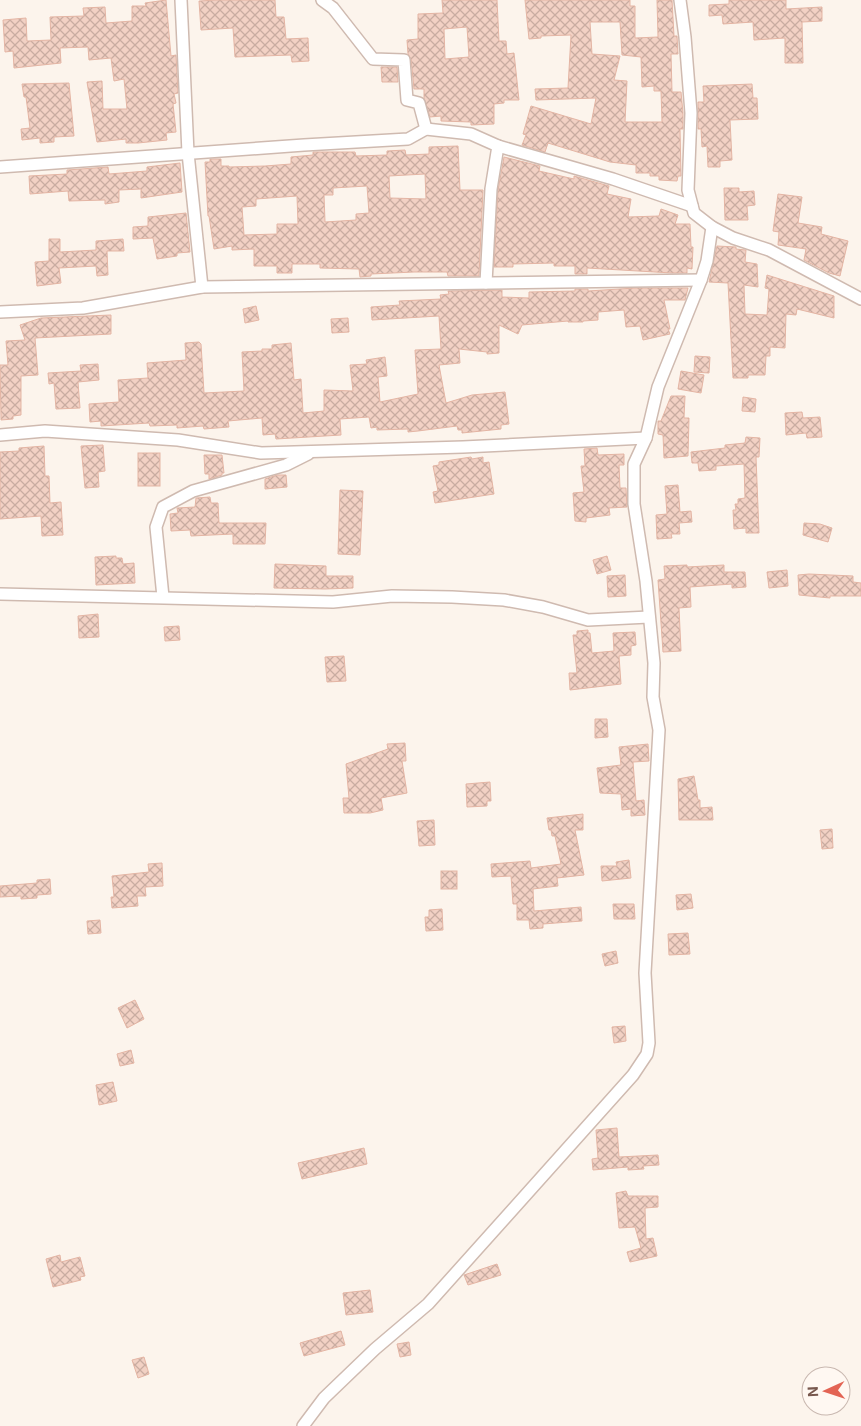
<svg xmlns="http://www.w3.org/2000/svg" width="861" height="1426" viewBox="0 0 861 1426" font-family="Inter,sans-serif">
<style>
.building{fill:url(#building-cross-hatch);stroke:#e4b5a4;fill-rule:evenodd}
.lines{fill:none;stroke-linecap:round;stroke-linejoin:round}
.street-casing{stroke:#cfbab0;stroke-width:14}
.street{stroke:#fff;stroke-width:11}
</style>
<defs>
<pattern id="building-cross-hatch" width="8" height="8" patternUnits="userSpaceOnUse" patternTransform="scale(1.25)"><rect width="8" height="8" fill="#f2d1c4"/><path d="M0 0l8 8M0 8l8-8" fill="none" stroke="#c9aca1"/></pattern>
</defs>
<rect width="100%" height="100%" fill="#fcf4ec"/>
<g class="building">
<polygon points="166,0 171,56 176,55 178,93 174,94 176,103 173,104 176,132 166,133 167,140 138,143 126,143 126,139 97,142 87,82 102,81 103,109 127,109 124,79 114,81 111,58 89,60 88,47 60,48 61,63 14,68 13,51 5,52 3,20 26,18 27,41 51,40 50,17 84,16 83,8 105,7 106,23 132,21 132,6 146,6 145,3"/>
<polygon points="217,0 275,0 276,17 284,17 286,39 308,38 309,61 292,62 291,55 235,57 233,28 201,30 199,1"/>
<path d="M442 0H497L499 41H506L507 54 514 53 519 100H504V103L494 104V124L471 125V122L441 121V116L430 117 424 98V89H414L411 59 408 54 407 40 418 39V14L443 13ZM467 27 469 57 445 59 444 29Z"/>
<path d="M525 0H630V6H635V38L658 37 657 0H672L674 36H677L678 54H671L672 92H681L683 113V129H680L681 176H678L677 181 659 180V176H650V173H636V165L610 162 548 143 545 152 522 145 526 135 523 134 531 106 591 124 596 98 536 100 535 89 568 88 571 35 541 36V38L529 39ZM590 22H620L622 55 641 57 642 87 654 86V91H661L662 122H625L627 81 614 80 620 56 592 54Z"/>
<polygon points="729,0 786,0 786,9 822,7 822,21 802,22 803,63 785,63 785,38 754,40 753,22 723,24 722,15 709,16 709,5 729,4"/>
<polygon points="381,67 397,67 398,82 382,82"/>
<polygon points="69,83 74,136 54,137 54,142 40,143 40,138 22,140 21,129 30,128 26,97 24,97 22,84"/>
<polygon points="752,84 753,98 757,98 758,119 730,120 732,160 720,161 720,167 708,167 707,146 702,147 701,129 698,129 698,102 704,102 703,86"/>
<path d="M458 146 460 190H483L479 276H448L447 272H414L371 274V276L360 277 359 269 320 268V264H292V273H277V266H254V249L232 250V246L214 249 209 216H208L205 162H210V159H221V166H229V167L265 166 291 164V157L313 155V152H355L356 156 387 155V151L405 150 406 155 429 154V147ZM425 174 426 199 390 198 389 176ZM367 186 369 213 356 214V220L325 222 324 195H333V188ZM297 196 298 224H277V234L244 235 242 207 256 206V199Z"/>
<polygon points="504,157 540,166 539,171 574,179 574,176 609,186 607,194 631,199 628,217 659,216 661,209 678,215 675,224 690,224 691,247 693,247 692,269 687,268 687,273 672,273 587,268 587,274 575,274 575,266 554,266 554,263 513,264 513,267 494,267 498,190"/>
<polygon points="180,163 182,192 141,198 141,189 119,190 119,202 105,204 105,200 69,201 68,191 30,194 29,176 67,174 67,170 108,167 109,174 147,171 147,167"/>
<polygon points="724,188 739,188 739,192 754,191 755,205 747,206 748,220 725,220"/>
<polygon points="778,194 802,197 798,223 822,227 821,234 848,241 840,276 829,273 804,260 806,249 778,245 779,232 773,231"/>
<polygon points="186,213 190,252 177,253 177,256 157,259 153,238 133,239 133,227 148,226 148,217"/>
<polygon points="49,239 60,239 60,252 96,250 96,241 123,239 124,251 107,251 108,275 97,276 96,266 59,268 61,283 37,286 35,262 49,261"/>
<polygon points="717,246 736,247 736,249 746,250 745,262 757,264 758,287 744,285 745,314 767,315 769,289 765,288 767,275 834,296 834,318 797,309 796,315 786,314 785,348 770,347 770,356 766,356 765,375 748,375 748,378 733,378 728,283 709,282"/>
<polygon points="635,288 688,288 685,300 664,300 670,329 668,329 670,334 643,340 640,326 626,327 624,310 598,312 598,320 583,321 583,322 568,322 568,321 522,325 518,334 499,325 499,353 487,354 487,352 459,349 460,363 439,365 446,403 472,395 505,392 509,424 501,425 501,429 462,433 462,430 458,430 457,426 418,431 408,432 408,429 377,430 377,427 371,428 369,417 340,419 341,435 276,439 275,434 263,435 262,418 228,421 229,427 204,429 203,426 177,428 177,425 150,426 149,423 101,426 101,421 90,422 89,404 119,402 118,380 148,378 147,363 186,360 185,343 199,342 201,344 204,393 244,391 242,352 262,351 262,349 272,349 272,345 291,343 294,380 301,379 303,413 324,411 324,390 353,391 350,365 367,364 366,360 385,357 387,376 378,377 380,402 418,394 415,350 441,349 439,316 372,320 371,307 400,305 399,301 441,299 440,295 449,294 448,291 502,290 502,297 529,298 529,292 575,291 575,289 588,289 588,291"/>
<polygon points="256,306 259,320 245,323 243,309"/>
<polygon points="111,315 111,334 35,338 38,375 21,376 21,415 13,416 13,419 1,420 0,365 8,365 6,341 25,340 20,325 41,318"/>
<polygon points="348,318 349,332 332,333 331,319"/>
<polygon points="695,356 710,357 709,373 694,372"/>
<polygon points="98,364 99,380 78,382 80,408 56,409 54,383 49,384 48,373 81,371 80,365"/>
<polygon points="681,371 704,375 701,393 678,389"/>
<polygon points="671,396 685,396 684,418 689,418 688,456 664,458 663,435 658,434 658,421 661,421"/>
<polygon points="743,397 756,399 755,412 742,411"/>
<polygon points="802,412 803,418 820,417 822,437 807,438 806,433 786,435 785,413"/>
<polygon points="746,437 760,438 759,457 756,457 759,533 746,533 746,528 734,529 733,510 736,510 735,504 738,504 738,499 745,498 744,464 716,466 716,470 699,471 698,463 692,463 691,452 725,448 725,445 745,443"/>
<polygon points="103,445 105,471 98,472 99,487 85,488 81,446"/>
<polygon points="44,446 45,476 49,476 50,503 61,502 63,535 42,536 41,516 0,519 0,452 19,451 19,448"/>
<polygon points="597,448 598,455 624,454 624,465 619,465 620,488 626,488 627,507 609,508 610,515 586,518 586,522 575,521 573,493 584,492 581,466 585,466 584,449"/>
<rect x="138" y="453" width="22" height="33"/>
<polygon points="204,455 222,455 224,473 222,473 222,475 209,479 209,474 205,474"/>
<polygon points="471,457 472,459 483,457 483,463 489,462 494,494 435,503 433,492 438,491 433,466 439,465 439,462"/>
<polygon points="277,475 286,475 287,487 265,489 265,479"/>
<polygon points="678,485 680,512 691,511 692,522 679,523 680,534 671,534 672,538 657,539 656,515 667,514 665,486"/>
<polygon points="340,490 363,491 360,555 338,554"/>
<polygon points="210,497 211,503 218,503 219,523 266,523 265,544 233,544 233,534 191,536 190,530 171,531 170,514 178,513 177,508 195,507 196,498"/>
<polygon points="804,523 820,524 832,528 828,542 803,535"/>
<polygon points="116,556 116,558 122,558 123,564 134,563 135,583 96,585 95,557"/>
<polygon points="607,556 611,570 597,574 593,560"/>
<polygon points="275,564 326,566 326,576 353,576 353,588 325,589 274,588"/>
<polygon points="687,565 687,567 724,565 724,572 745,572 746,587 732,588 732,584 690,587 691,607 679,608 681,651 663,652 658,580 665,579 664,566"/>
<polygon points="787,570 788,586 769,588 767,572"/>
<polygon points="809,574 853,576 853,582 861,583 861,596 830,596 830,598 799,595 798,575"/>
<polygon points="625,575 626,596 608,597 607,576"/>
<polygon points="98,614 99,637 79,638 78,616"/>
<polygon points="179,626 180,640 165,641 164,627"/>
<polygon points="588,630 588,633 590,633 592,653 614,651 613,633 635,632 636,645 631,646 631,655 619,656 621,684 570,690 569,673 577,673 573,635 577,635 577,631"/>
<polygon points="344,656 346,681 327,682 325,657"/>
<polygon points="595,719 607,719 608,737 595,738"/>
<polygon points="405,743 406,761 402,761 407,793 381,798 383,810 370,813 344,813 343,798 349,798 346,764 388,749 387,744"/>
<polygon points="648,744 649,761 633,762 636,801 644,800 645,815 631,816 631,809 622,810 621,794 600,793 597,768 621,765 619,747"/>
<polygon points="694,776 698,800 700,800 700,808 712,807 713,820 679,820 678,779"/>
<polygon points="490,782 491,801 487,801 487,806 467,807 466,784"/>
<polygon points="583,814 583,830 575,830 584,875 557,878 558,886 533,889 534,911 581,907 582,921 543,924 543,928 530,929 529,920 517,920 517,904 513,904 511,876 492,877 491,864 530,861 531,868 561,864 555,836 552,836 551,830 549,830 547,818"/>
<polygon points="434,820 435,845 419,846 417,821"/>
<polygon points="832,829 833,848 822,849 820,830"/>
<polygon points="629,860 631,878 602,881 601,866 617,866 616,862"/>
<polygon points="162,863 163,886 145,887 146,896 137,896 138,906 112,908 111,897 114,897 112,876 149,872 148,864"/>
<rect x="441" y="871" width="16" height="18"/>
<polygon points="50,879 51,894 37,895 37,898 21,899 21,896 0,897 0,886 37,883 37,880"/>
<polygon points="691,894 693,908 677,910 676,895"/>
<polygon points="613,904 634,904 635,919 614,919"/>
<polygon points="442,909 443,930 426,931 425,917 429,917 429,910"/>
<polygon points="100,920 101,933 88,934 87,921"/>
<polygon points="688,933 690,954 669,955 668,934"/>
<polygon points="616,951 618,963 605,966 602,954"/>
<polygon points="135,1000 144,1019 127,1028 118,1008"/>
<polygon points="625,1026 626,1041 614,1043 612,1027"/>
<polygon points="131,1050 134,1063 120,1066 117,1054"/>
<polygon points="113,1082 117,1101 99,1105 96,1085"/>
<polygon points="617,1128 619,1157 658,1155 659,1165 643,1166 644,1169 628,1170 628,1167 593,1170 592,1159 598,1158 596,1130"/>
<polygon points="364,1148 367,1164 302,1179 298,1163"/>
<polygon points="626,1191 628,1196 658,1196 658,1207 645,1208 646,1239 653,1238 657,1256 630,1262 627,1252 641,1248 635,1227 619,1228 616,1193"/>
<polygon points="60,1255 61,1262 80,1257 85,1276 80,1277 81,1280 53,1287 46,1259"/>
<polygon points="497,1264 501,1275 468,1285 464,1275"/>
<polygon points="370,1290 373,1312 346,1315 343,1293"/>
<polygon points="341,1331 345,1345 304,1356 300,1343"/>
<polygon points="409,1342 411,1355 400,1357 397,1344"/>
<polygon points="144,1357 149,1374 138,1378 132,1360"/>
</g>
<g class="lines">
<defs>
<g id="street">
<polyline points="181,0 188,153 202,287"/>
<polyline points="322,0 333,8 373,59 404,60 407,100 419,103 426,129"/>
<polyline points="680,0 685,37 691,113 688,190 694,213 712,227 733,238 769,250 861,299"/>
<polyline points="498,146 613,179 692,206"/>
<polyline points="0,167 304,145 408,139 426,129 471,134 498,146 491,189 486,283"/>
<polyline points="0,312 83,308 202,287 701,280"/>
<polyline points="0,435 45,431 178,440 261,453 463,447 646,438"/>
<polyline points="0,594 333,602 392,596 452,597 504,600 543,607 588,620 649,617"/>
<polyline points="163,597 156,527 163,507 193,491 286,465 308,454"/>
<polyline points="303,1426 324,1398 375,1349 428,1304 633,1075 647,1054 649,1043 645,973 659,730 653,697 654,663 646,581 634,504 634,464 646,438 658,387 701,280 707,261 712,227"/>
</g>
</defs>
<use href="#street" class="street-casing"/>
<use href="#street" class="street"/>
</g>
<g transform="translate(826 1391) rotate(267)"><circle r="24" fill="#fff8f2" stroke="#c9b8b0"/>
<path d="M0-4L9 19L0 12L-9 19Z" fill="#e36454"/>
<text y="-8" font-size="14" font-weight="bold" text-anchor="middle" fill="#78584e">N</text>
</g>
</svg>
